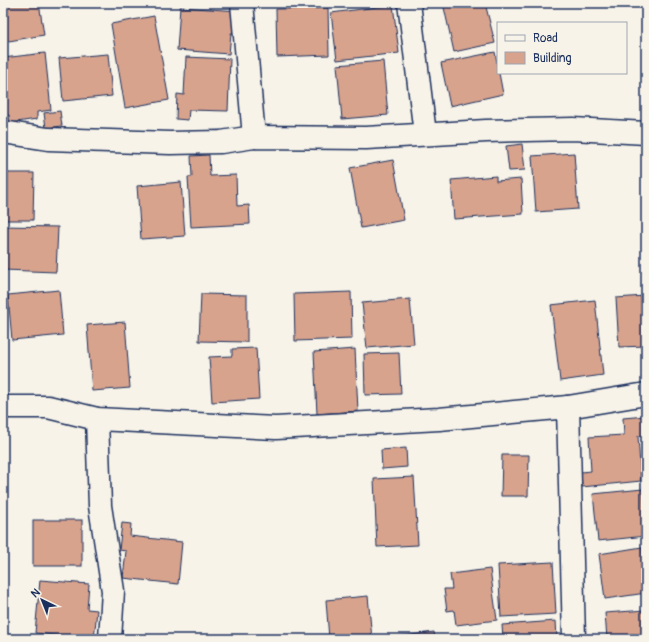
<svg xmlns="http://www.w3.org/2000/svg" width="649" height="642" viewBox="0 0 649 642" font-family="Pangolin,sans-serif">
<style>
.building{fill:#d8a38d;stroke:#1b2f5e}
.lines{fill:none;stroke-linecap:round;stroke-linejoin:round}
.minor-casing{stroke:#1b2f5e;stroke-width:25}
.minor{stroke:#f7f3e8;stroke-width:22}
</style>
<rect width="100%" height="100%" fill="#f7f3e8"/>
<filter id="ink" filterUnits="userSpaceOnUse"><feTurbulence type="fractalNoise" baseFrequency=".025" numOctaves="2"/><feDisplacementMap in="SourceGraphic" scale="8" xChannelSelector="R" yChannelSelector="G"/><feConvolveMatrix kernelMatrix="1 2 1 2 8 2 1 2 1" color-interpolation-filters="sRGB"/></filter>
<g filter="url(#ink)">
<g class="building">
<polygon points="3,3 39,3 44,35 3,42"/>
<polygon points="443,3 485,3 495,43 454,52"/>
<polygon points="393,5 399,53 337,60 331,13"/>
<polygon points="180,7 239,11 237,33 231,33 229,54 177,50"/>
<polygon points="328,8 329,55 277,57 276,9"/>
<polygon points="154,16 169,100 125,108 111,24"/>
<polygon points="495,52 503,94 450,106 441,63"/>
<polygon points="45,53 51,110 37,112 37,119 10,123 9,115 3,116 3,58"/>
<polygon points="108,54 112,96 63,101 59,58"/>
<polygon points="186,57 230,59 228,111 189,110 188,120 176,119 177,94 184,95"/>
<polygon points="383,61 388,115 342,119 337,65"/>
<polygon points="60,111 62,126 46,128 44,113"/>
<polygon points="522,144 525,170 509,171 506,146"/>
<polygon points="574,153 578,209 536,212 532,156"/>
<polygon points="209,155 210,176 236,175 237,206 249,205 250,224 191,227 188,177 192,177 191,156"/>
<polygon points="393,160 404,220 361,228 350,168"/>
<polygon points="3,173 34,173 33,220 3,220"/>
<polygon points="496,176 496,181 521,179 523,214 454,219 451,180"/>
<polygon points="181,182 185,236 141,239 137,186"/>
<polygon points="3,226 58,227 56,272 3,270"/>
<polygon points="59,290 63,335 12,340 8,295"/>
<polygon points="351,292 352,339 295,341 294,294"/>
<polygon points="201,294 247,295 247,342 199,341"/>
<polygon points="645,296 646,346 619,347 616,298"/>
<polygon points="410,299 414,344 367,348 362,303"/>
<polygon points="595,300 603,375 560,381 551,305"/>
<polygon points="125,322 130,388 92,391 87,325"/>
<polygon points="256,348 259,399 212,402 209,357 232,356 232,349"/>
<polygon points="355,349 358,411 317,414 314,352"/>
<polygon points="399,353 401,394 365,395 364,354"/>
<polygon points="646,416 646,436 638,436 641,481 582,487 581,472 591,471 589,437 624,435 623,418"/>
<polygon points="406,448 407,467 382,469 381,450"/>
<polygon points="502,455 529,455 528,496 501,496"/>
<polygon points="414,477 418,545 377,547 374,479"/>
<polygon points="643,489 646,536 598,541 593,494"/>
<rect x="33" y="520" width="49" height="46"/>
<polygon points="122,523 131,524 130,536 182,542 178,584 123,578 126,551 119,550"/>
<polygon points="642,547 646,593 605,599 599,554"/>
<polygon points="553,562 556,614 501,617 498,565"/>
<polygon points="490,569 497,620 456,625 454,610 447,611 444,589 452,589 450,574"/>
<polygon points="40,580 89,584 87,609 97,610 94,639 35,633"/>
<polygon points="368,596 372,639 329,639 326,600"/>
<polygon points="646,610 646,639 607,639 605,613"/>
<polygon points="556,621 557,639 503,639 502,625"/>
<polygon points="434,632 435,639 397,639 396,637"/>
</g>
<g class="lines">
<defs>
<g id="minor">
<polyline points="242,3 254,137"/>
<polyline points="409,3 425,134"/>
<polyline points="3,132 48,139 170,143 221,142 254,137 366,138 486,131 573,129 646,133"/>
<polyline points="3,407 48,407 97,419 276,428 439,419 568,407 646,394"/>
<polyline points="568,407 574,639"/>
<polyline points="97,419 100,506 113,591 110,639"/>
</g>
</defs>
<use href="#minor" class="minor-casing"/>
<use href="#minor" class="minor"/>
</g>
</g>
<rect width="649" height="642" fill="none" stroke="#f7f3e8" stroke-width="16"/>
<rect x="8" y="8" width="633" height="626" fill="none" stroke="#1b2f5e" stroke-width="1.5" filter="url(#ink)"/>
<rect x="497" y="22" width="130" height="52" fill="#f7f3e8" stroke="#9fa5b1"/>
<rect x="505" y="35" width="20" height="6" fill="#f7f3e8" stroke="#9fa5b1"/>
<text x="533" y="42" font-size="12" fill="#1b2f5e">Road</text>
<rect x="505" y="52" width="20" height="12" fill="#d8a38d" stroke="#9fa5b1"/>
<text x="533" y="62" font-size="12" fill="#1b2f5e">Building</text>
<g transform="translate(42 600) rotate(317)" stroke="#f7f3e8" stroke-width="3" paint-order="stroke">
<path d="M0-3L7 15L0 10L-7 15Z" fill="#1b2f5e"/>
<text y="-6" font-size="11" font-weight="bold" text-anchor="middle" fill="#1b2f5e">N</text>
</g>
</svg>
